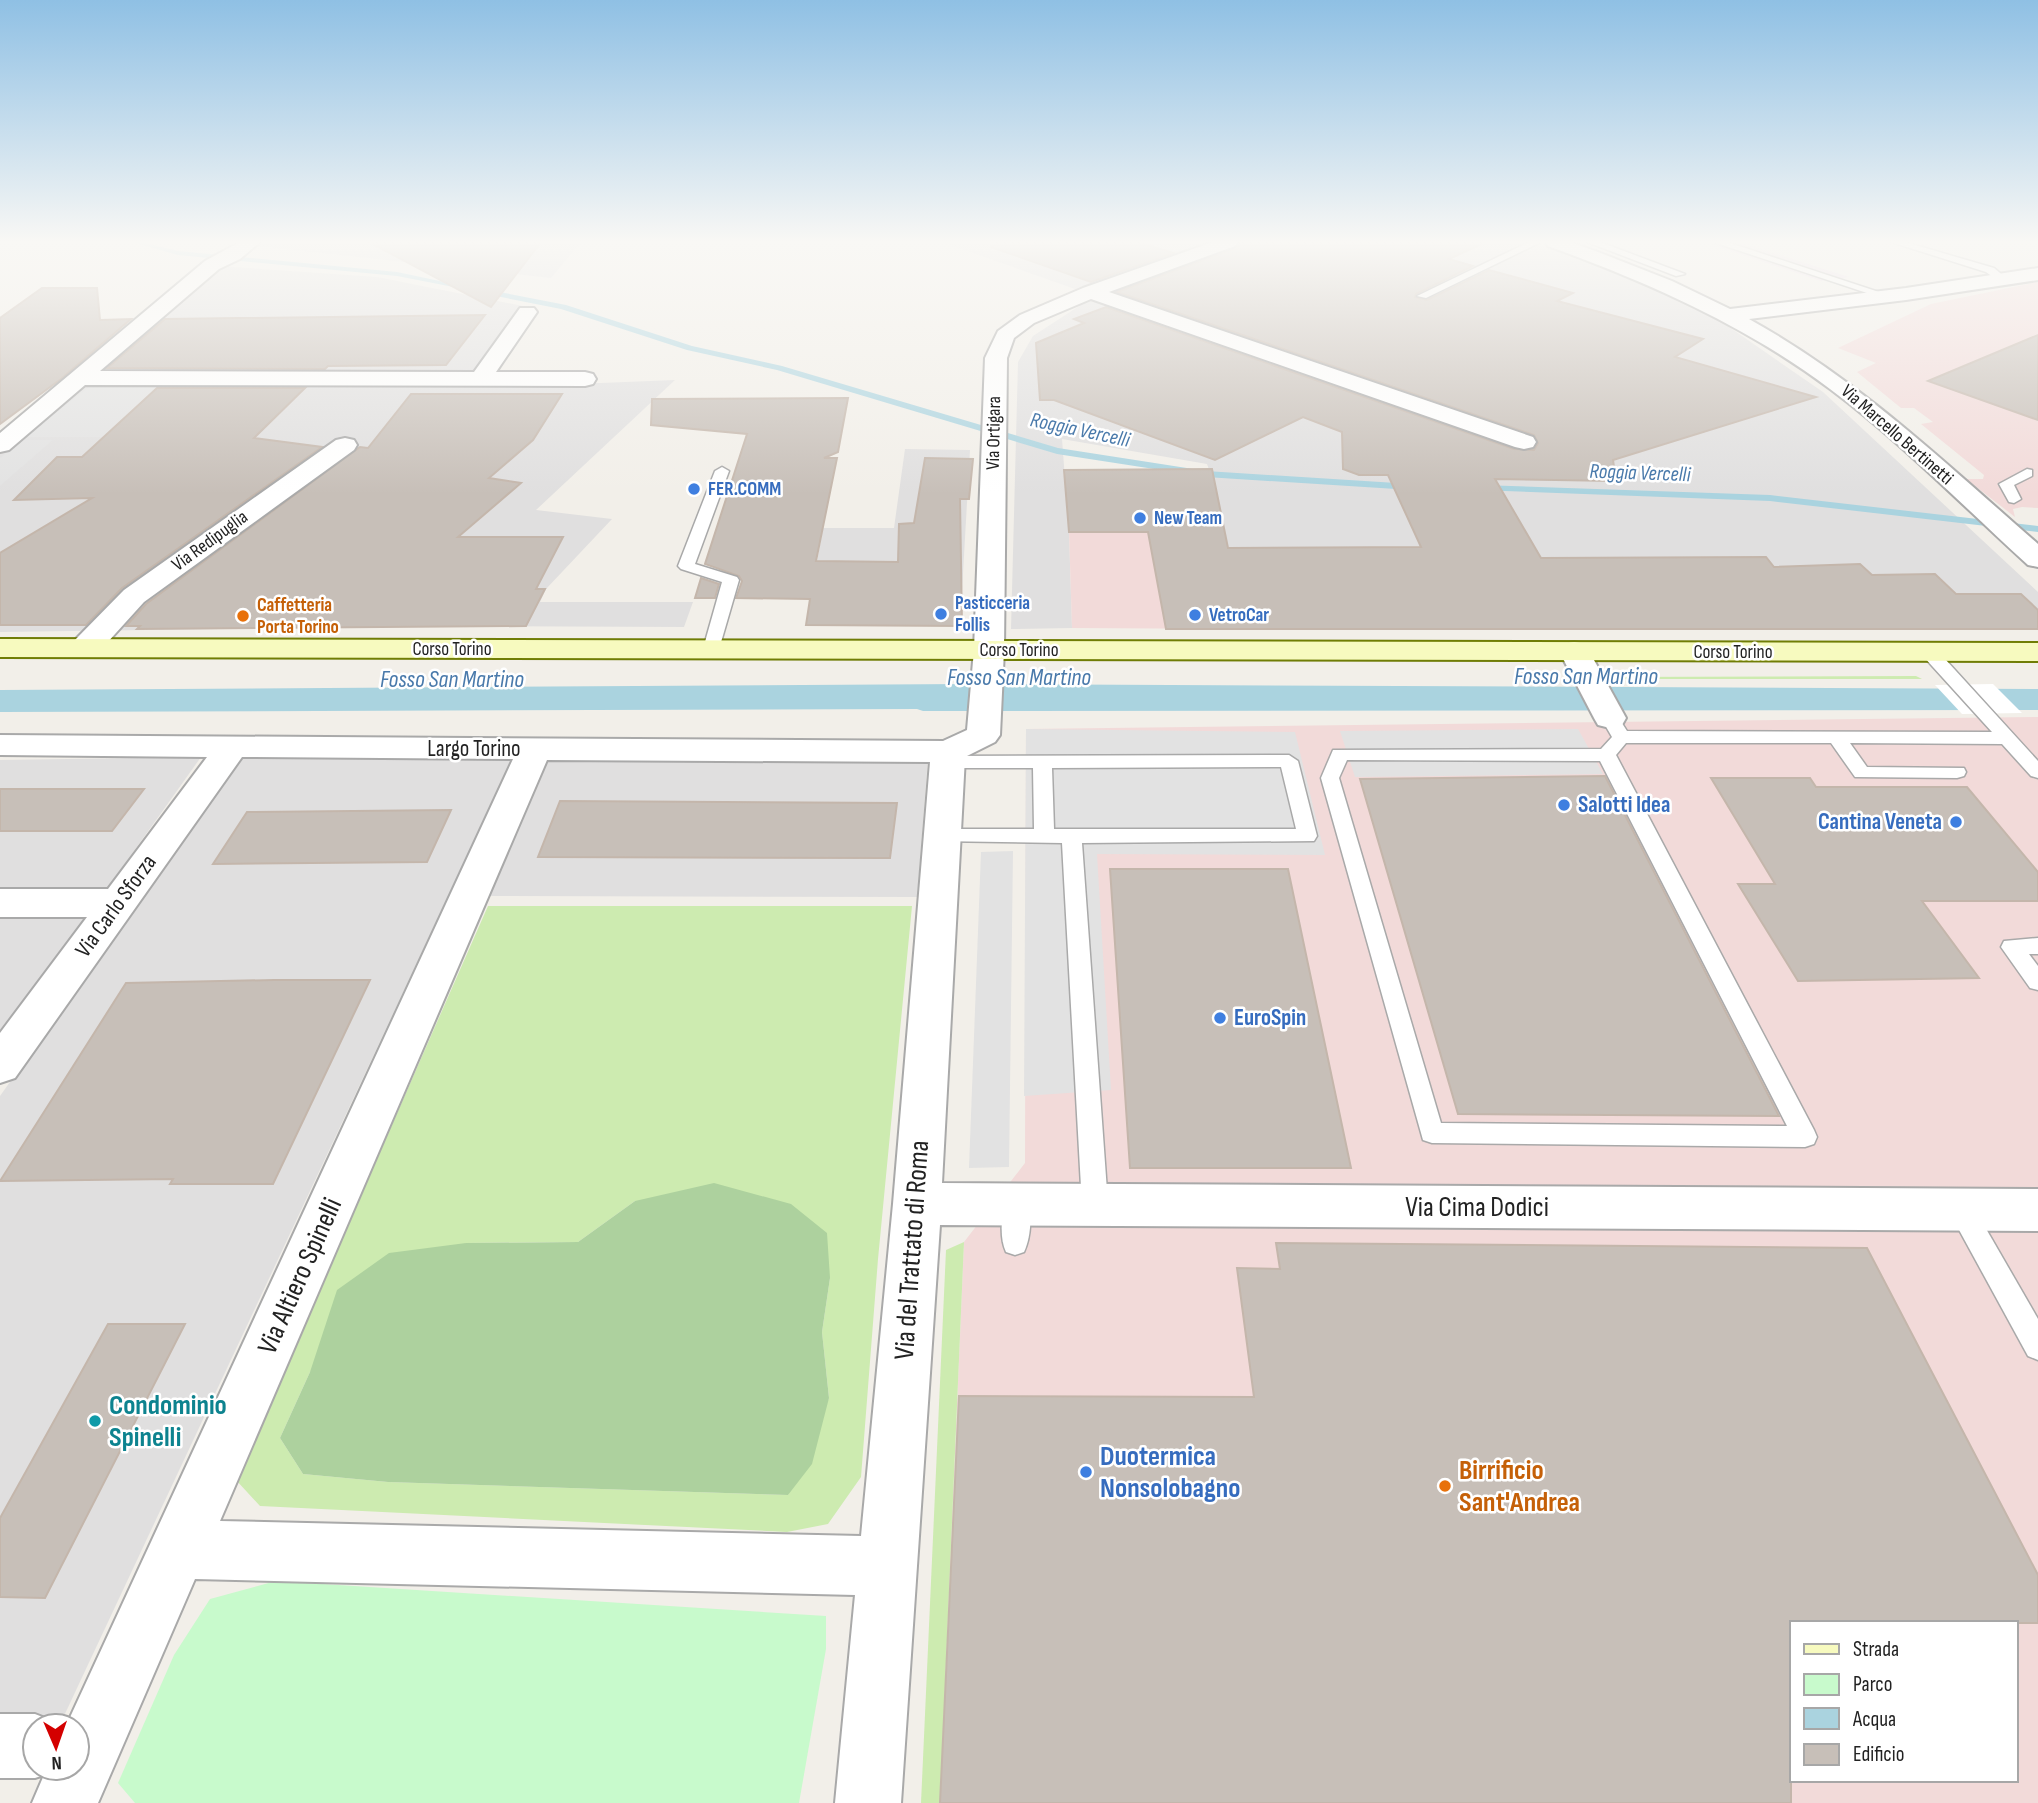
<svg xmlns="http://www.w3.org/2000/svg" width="2038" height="1803" viewBox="0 0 2038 1803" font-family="'Sofia Sans Condensed',sans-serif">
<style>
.residential{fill:#e0dfdf}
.commercial{fill:#f2dad9;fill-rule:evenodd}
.industrial{fill:#ebdbe8}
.grass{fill:#cdebb0;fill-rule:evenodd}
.forest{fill:#add19e}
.park{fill:#c8facc}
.parking{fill:#e2e2e2}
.water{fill:#aad3df}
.pier{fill:#fff}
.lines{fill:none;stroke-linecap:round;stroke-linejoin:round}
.stream{fill:#aad3df;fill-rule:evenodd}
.building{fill:#c7bfb8;stroke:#c4b6ab;stroke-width:2}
.service-casing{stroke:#a9a9a9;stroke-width:3}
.minor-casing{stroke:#a9a9a9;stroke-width:4}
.secondary-casing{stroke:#707d05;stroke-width:4}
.service{fill:#fff;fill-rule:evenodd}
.minor{fill:#fff;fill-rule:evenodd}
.secondary{fill:#f7fabf;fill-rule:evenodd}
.shop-dot{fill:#3f7fe0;stroke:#fff;stroke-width:2.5}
.food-dot{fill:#e8710a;stroke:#fff;stroke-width:2.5}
.culture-dot{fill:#0f9aa8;stroke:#fff;stroke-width:2.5}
.labels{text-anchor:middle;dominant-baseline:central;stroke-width:5;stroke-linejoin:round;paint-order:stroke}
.far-street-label{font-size:19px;fill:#222;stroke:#fff}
.far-shop-label{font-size:19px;font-weight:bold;fill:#366cbe;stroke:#fff;text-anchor:start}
.far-food-label{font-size:19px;font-weight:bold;fill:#c56008;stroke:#fff;text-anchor:start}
.far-water-label{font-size:21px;font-style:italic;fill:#4a7aab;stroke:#fff}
.street-label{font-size:23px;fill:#222;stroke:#fff}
.shop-label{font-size:23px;font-weight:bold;fill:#366cbe;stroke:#fff;text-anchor:start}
.water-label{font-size:24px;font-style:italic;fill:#4a7aab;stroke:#fff}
.near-street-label{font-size:28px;fill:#222;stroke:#fff}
.near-culture-label{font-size:28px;font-weight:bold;fill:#0d838f;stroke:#fff;text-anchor:start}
.near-shop-label{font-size:28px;font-weight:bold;fill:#366cbe;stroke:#fff;text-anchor:start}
.near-food-label{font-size:28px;font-weight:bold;fill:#c56008;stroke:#fff;text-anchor:start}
</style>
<rect width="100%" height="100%" fill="#f2efe9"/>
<g class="residential">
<polygon points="262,242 581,242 551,278 258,246"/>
<polygon points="942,242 1207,242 1075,289"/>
<polygon points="1243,242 1528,242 1619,270 1703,309 1823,392 2038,592 2038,629 1582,628 1238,594 1216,489 1207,464 1062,439 1069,532 1072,628 1011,629 1018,362 1033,336 1090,299"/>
<polygon points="219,266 377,277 523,306 470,376 91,374"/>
<polygon points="675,380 536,510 612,519 546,589 540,602 693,602 684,627 424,626 0,632 0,454 85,381 601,383"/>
<polygon points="905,449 970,450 960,626 806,625 823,528 894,528"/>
<polygon points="201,757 104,893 0,892 0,760"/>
<polygon points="241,757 512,760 63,1718 0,1719 0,1096"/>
<polygon points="545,757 928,759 917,897 486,896"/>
<polygon points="0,914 90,915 0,1037"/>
</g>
<g class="commercial">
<polygon points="2038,282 2038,508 2022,507 2013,509 2015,517 1966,479 1983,479 1984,475 1921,424 1933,422 1914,408 1901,408 1857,372 1876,363 1838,348 1931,304"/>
<polygon points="1214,482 1245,629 1072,628 1069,532"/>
<path d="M2038 717V1803H940L964 1242 1025 1163 1026 729ZM1791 1623H2015V1780H1791Z"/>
</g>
<polygon class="industrial" points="1703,242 1753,242 1745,244 1849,277 1821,281"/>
<g class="grass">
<polygon points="1916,676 1922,679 1610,679 1608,677"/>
<path d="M488 906H912L878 1259 861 1477 828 1524 787 1532 260 1506 236 1480ZM635 1201 830 1278 822 1332 829 1398 788 1495 388 1482 303 1474 280 1438 310 1372 466 1243 578 1242Z"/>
<polygon points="964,1242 940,1803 921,1803 946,1250"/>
</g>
<polygon class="forest" points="714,1183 791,1204 827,1233 830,1278 822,1332 829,1398 812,1464 788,1495 388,1482 303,1474 280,1438 310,1372 337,1290 389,1253 466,1243 578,1242 635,1201"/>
<polygon class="park" points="276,1581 826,1616 826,1649 799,1803 135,1803 118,1783 174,1655 210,1599"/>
<g class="parking">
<polygon points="95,382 232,384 173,437 25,437"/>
<polygon points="21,440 53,440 0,486 0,458"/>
<polygon points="1026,729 1295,732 1325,855 1097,854 1111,1090 1024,1096"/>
<polygon points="1578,729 1603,774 1355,777 1340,731"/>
<polygon points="1013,851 1009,1167 969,1168 981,852"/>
</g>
<polygon class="water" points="966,684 2038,689 2038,710 923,711 917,709 0,712 0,690"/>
<polygon class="pier" points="1993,684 2022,713 1962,714 1935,685"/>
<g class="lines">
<g class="stream">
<polygon points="132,242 141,242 178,251 397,272 468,287 464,289 397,276 178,255"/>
<polygon points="484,289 566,305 692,346 782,366 1058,448 1206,471 1412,484 1417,487 1412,490 1206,477 1057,454 777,370 687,350 561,309 481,293"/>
<polygon points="1481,485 1770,495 2038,526 2038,532 1770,501 1478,490 1478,486"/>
</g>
</g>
<g class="building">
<polygon points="369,242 541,242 491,307"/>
<polygon points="992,242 1137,242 1174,253 1091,282 991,247"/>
<polygon points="1241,242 1486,242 1449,259 1473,266 1416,294 1415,297 1427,300 1489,270 1573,293 1557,301 1703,339 1675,357 1816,397 1613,460 1616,481 1495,479 1541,558 1766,557 1774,567 1860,564 1872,575 1935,574 1956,594 2021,594 2038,610 2038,629 1166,629 1148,532 1069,532 1064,470 1212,469 1228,548 1421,547 1388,475 1359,475 1343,469 1342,432 1303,417 1215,460 1054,400 1040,400 1036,343 1084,323 1074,319 1106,307 1514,449 1534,450 1538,443 1534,435 1117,292 1236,248"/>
<polygon points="42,288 97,288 100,320 131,319 61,379 0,424 0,318"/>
<polygon points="485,315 446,365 328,366 325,369 107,368 165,319"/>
<polygon points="2038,335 2038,420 1928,381"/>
<polygon points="157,388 305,388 254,438 322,447 122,588 86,625 0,625 0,553 92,498 14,500 57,457 82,457"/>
<polygon points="411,394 562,394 533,440 489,478 521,483 458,537 563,537 536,589 545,589 526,626 137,629 140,626 126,626 146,604 360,447 368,448"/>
<polygon points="848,398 838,452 824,458 837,458 816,561 898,562 899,524 914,523 925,458 973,459 969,499 960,499 962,626 806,625 810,599 736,598 742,581 739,576 705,564 747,434 651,425 652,399"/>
<polygon points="701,578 719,584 715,598 695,598"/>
<polygon points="1605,776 1779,1116 1458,1114 1360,779"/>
<polygon points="1711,778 1810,778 1816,787 1967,787 2038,872 2038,901 1922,901 1979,978 1798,981 1738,884 1775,884"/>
<polygon points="0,789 144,789 112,831 0,831"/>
<polygon points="560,801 897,803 890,858 538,857"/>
<polygon points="451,810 427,862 213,864 247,812"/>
<polygon points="1110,869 1288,869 1351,1168 1130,1168"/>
<polygon points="274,980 370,980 273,1184 170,1184 173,1179 0,1181 126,983"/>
<polygon points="1276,1243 1867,1248 2038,1575 2038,1623 1791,1623 1791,1803 940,1803 959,1396 1254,1397 1237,1268 1280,1269"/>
<polygon points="108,1324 185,1324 45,1598 0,1597 0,1518"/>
</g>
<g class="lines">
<defs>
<g id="service">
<polygon points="1529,242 1541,242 1426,298 1417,296"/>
<polygon points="1587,242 1600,242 1685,274 1676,276"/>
<polygon points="1713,242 1727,242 1891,296 1882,298"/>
<polygon points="1891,242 1905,242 1994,268 2006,278 1997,280 1986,272"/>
<polygon points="722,467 729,471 695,564 737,577 739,580 719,649 711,654 703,649 722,582 681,569 678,566 715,471"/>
<polygon points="2027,469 2032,470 2032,476 2014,485 2021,499 2014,503 2009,502 1999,484"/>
<path d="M1929 647 1935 648 2038 761V778L2031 776 2002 744 1850 743 1867 767 1964 768 1966 772 1964 776 1957 778 1855 777 1831 743H1626L1616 755 1814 1130 1817 1137 1814 1144 1805 1147 1432 1143 1423 1140 1321 778 1333 750 1601 749 1612 737 1601 718 1610 713 1616 714 1627 731 1992 732 1923 656 1921 652ZM1347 760 1600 761 1787 1126 1441 1123 1339 778Z"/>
<path d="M1289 755 1298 761 1317 836 1314 841 1082 843 1108 1205 1104 1213 1095 1216 1086 1213 1082 1205 1062 843 935 841 932 836 935 831 942 829H1034L1033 768H948L939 762 948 756ZM1281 767 1296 829H1054L1052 768Z"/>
<polygon points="2038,938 2038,954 2029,954 2038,966 2038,990 2030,988 2001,947 2004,941"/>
<path d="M1017 1194 1026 1197C1033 1211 1031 1237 1024 1252L1015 1255 1006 1252C999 1237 1001 1211 1008 1197Z"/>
<polygon points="1961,1197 1970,1201 2038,1319 2038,1360 2028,1356 1952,1217 1948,1209 1952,1201"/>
</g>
<g id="minor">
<polygon points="240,242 260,242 240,259 219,269 100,371 474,372 520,308 534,308 537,312 496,372 585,372 593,374 596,379 593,384 585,386 85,385 9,450 0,452 0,433 205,261"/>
<path d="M1213 242H1238L1235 246 1109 292 1533 437 1536 442 1533 447 1524 449 1515 447 1091 299 1034 323 1014 338 1007 358 1004 650 1000 735 995 742 965 757 942 1183 2038 1189V1231L940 1225 901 1803H835L855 1595 195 1579 98 1803H32L44 1775 35 1778H0V1714H35L58 1723 59 1726H35V1768H77V1726H66L513 759 242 757 15 1078 0 1083V1033L87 917H0V889H108L207 757 0 755V735L943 741 967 730 974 650 985 358 998 331 1020 315 1083 288ZM547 760 930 762 893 1204 861 1536 220 1521Z"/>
<path d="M1545 242H1570L1598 252 1672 281 1730 309 1906 288 2038 268V280L1906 300 1749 319C1859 380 1944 462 2038 544V567L2028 565C1963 506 1901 442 1830 389 1745 325 1647 282 1548 246Z"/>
<polygon points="345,438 354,440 357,445 354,450 144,602 96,655 85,657 74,655 70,648 74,641 124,590 336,440"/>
<polygon points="1574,642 1585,644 1589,651 1626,718 1622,725 1610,728 1598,725 1594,718 1559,651 1563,644"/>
</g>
<polygon id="secondary" points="0,639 2038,643 2038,661 0,657"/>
</defs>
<use href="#service" class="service-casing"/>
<use href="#minor" class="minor-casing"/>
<use href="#secondary" class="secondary-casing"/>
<use href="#service" class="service"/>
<use href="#minor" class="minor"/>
<use href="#secondary" class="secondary"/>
</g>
<linearGradient id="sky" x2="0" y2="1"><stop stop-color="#8fc0e4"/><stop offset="0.49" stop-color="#f9f8f5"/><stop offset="1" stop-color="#f9f8f5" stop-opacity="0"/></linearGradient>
<rect width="2038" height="494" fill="url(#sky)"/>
<g class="shop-dot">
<circle cx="694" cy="489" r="7"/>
<circle cx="1140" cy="518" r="7"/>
<circle cx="941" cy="614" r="7"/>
<circle cx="1195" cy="615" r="7"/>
<circle cx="1564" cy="805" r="7"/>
<circle cx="1956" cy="822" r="7"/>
<circle cx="1220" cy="1018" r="7"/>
<circle cx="1086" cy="1472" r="7"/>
</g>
<g class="food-dot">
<circle cx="243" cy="616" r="7"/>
<circle cx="1445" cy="1486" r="7"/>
</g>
<circle class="culture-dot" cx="95" cy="1421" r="7"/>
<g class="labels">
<g class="far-street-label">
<text transform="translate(994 433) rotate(-89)">Via Ortigara</text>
<text transform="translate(1897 435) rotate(41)">Via Marcello Bertinetti</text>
<text transform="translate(210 541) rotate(-36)">Via Redipuglia</text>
<text x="452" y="649">Corso Torino</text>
<text x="1019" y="650">Corso Torino</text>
<text x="1733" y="652">Corso Torino</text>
</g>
<g class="far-shop-label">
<text x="708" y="489">FER.COMM</text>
<text x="1154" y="518">New Team</text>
<text x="955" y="603">Pasticceria<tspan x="955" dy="22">Follis</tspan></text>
<text x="1209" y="615">VetroCar</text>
</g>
<g class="far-food-label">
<text x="257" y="605">Caffetteria<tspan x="257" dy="22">Porta Torino</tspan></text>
</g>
<g class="far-water-label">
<text transform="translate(1080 430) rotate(12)">Roggia Vercelli</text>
<text transform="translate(1640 473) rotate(2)">Roggia Vercelli</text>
</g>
<g class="street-label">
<text x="474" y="749">Largo Torino</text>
<text transform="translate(116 906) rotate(-54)">Via Carlo Sforza</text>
</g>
<g class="shop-label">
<text x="1578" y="805">Salotti Idea</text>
<text x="1942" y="822" text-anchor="end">Cantina Veneta</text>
<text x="1234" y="1018">EuroSpin</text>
</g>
<g class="water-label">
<text x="1586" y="676">Fosso San Martino</text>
<text x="1019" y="677">Fosso San Martino</text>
<text x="452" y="679">Fosso San Martino</text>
</g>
<g class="near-street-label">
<text x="1477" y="1207">Via Cima Dodici</text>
<text transform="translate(912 1250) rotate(-86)">Via del Trattato di Roma</text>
<text transform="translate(300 1276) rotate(-66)">Via Altiero Spinelli</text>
</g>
<g class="near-culture-label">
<text x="109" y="1405">Condominio<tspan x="109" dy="32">Spinelli</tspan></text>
</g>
<g class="near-shop-label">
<text x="1100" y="1456">Duotermica<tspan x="1100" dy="32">Nonsolobagno</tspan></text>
</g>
<g class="near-food-label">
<text x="1459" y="1470">Birrificio<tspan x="1459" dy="32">Sant'Andrea</tspan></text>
</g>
</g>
<rect x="1790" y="1621" width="228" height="161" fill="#ffffff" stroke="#a7a7a7" stroke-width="2"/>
<rect x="1804" y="1644" width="35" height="10" fill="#f7fabf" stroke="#a7a7a7" stroke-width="2"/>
<text x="1853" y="1656" font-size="21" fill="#222222">Strada</text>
<rect x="1804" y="1674" width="35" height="21" fill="#c8facc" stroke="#a7a7a7" stroke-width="2"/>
<text x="1853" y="1691" font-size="21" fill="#222222">Parco</text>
<rect x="1804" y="1708" width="35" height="21" fill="#aad3df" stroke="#a7a7a7" stroke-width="2"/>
<text x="1853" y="1726" font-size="21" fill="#222222">Acqua</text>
<rect x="1804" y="1744" width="35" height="21" fill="#c7bfb8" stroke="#a7a7a7" stroke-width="2"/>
<text x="1853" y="1761" font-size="21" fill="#222222">Edificio</text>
<g transform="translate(56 1747) rotate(178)"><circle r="33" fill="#ffffff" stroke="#a7a7a7" stroke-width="2"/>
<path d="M0-5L12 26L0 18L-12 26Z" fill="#d40000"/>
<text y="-10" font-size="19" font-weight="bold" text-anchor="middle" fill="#222222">N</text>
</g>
</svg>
